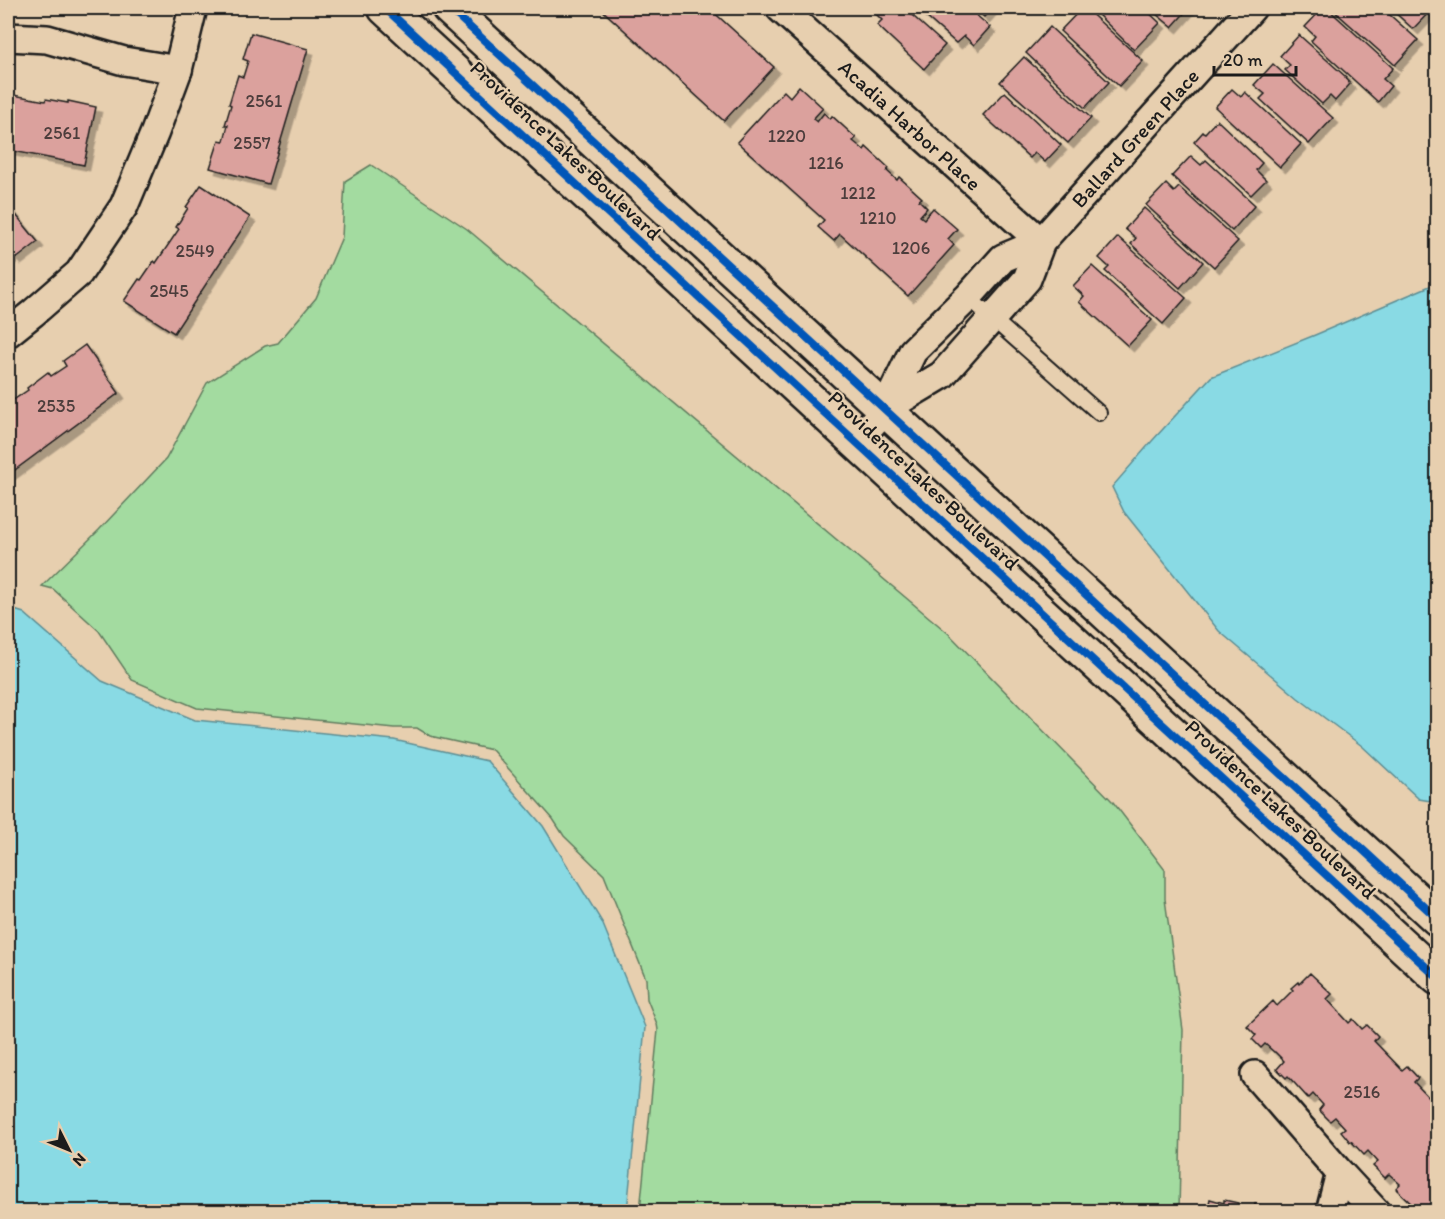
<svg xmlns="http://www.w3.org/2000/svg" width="1445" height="1219" viewBox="0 0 1445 1219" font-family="Itim,sans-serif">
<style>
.green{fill:#a3dba0;stroke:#607c5e;stroke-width:1.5}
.water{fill:#89dae4;stroke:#5d8e94;stroke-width:1.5}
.building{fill:#dba19d;stroke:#1c1c1c;stroke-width:1.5;filter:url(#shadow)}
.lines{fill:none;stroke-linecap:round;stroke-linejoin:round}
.lane-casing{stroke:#1c1c1c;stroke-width:18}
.street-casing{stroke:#1c1c1c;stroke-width:32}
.secondary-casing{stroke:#1c1c1c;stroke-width:38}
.lane{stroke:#e7cfaf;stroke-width:14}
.street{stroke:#e7cfaf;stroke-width:27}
.secondary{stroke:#e7cfaf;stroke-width:33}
.cycleway-casing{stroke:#e7cfaf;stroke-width:11}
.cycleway{stroke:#0057b8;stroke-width:8}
.labels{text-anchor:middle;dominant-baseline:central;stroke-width:4.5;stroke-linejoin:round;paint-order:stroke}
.number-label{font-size:18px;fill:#4c3d3c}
.street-label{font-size:21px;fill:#1c1c1c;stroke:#e7cfaf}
</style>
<defs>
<filter id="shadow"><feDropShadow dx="5.5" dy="5.5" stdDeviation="0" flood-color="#0004"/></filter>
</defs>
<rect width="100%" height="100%" fill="#e7cfaf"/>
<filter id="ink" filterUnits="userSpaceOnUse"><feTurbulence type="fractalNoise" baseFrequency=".0167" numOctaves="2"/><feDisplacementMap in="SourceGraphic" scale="12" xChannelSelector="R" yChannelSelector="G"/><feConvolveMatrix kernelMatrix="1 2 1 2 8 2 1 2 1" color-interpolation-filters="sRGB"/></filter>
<g filter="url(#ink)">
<polygon class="green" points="371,165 467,229 949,634 1113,802 1165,870 1165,899 1183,1030 1179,1211 640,1211 658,1030 657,1024 647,999 646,979 604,875 564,836 553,819 492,750 430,736 417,728 394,728 197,708 132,680 99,631 53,589 42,586 99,530 166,459 207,383 265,346 278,343 316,298 342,237 345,181"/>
<g class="water">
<polygon points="1437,283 1437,802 1419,799 1362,746 1298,698 1219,631 1124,512 1112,487 1152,441 1211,377 1315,335"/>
<polygon points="8,608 24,613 102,681 195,720 394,740 487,761 543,826 602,922 645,1027 627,1211 8,1211"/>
</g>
<g class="building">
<polygon points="600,8 709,8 774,67 724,121"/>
<polygon points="874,8 904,8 945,45 924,69 877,25 882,20 872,10"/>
<polygon points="916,8 968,8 990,27 974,45 964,36 956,43"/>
<polygon points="974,8 992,8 984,17"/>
<polygon points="1082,8 1085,8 1143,61 1119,86 1060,31"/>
<polygon points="1091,8 1144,8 1160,23 1134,50"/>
<polygon points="1149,8 1189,8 1172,27"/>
<polygon points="1323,8 1327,8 1393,68 1383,79 1391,86 1378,102 1311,41 1315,36 1305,27"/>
<polygon points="1331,8 1382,8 1418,40 1395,65"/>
<polygon points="1390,8 1433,8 1413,29"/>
<polygon points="1050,27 1109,82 1085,108 1026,53"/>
<polygon points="251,33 308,49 268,184 210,168 219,140 224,141 228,125 225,125 231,105 229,104 238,75 243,77 248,61 243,59"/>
<polygon points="1299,35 1346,77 1345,78 1350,84 1335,101 1330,96 1322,104 1285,70 1290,65 1280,56"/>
<polygon points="1024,57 1091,118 1068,143 1000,82"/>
<polygon points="1273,64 1333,118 1309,144 1260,99 1265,94 1254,85"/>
<polygon points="799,86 823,108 813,119 817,122 824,113 830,119 832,116 856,138 853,141 864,150 866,147 889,168 887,171 897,180 899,177 922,198 919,200 927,208 920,216 924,219 933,208 957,229 948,239 954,245 908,296 840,234 834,241 818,227 824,220 737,142 784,91 790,97"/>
<polygon points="1232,89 1241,97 1245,92 1301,144 1280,167 1215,107"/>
<polygon points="1005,92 1061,145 1045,162 1035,153 1030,158 983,115"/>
<polygon points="8,94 45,101 46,99 68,103 68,101 96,107 84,165 8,150"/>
<polygon points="1217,120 1262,163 1256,170 1266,180 1251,195 1194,142 1203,132 1205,133"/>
<polygon points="1191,156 1201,165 1206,160 1255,205 1232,231 1172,176"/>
<polygon points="1166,184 1174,192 1179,187 1238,241 1214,267 1146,205"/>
<polygon points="201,185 250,217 174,333 124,301 139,279 141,280 154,261 156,263 179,229 176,227 188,208 186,207"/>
<polygon points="8,205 38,242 16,259 13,255 8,260"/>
<polygon points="1144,208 1203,262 1180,288 1131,244 1136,238 1125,229"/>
<polygon points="1118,237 1186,298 1163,324 1105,271 1109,267 1099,258"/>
<polygon points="1092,266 1152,320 1128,346 1079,302 1084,296 1073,286"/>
<polygon points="85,345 119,393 8,475 8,408 11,406 9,403 28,390 27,388 48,372 51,376 66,366 63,361"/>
<polygon points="1310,973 1332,994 1327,999 1349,1023 1353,1019 1362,1029 1367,1025 1378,1036 1374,1041 1402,1070 1407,1066 1418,1078 1414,1082 1434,1103 1438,1101 1438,1212 1417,1212 1418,1210 1397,1190 1398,1190 1396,1188 1400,1184 1389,1174 1385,1178 1373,1166 1378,1162 1368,1151 1364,1155 1351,1141 1350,1142 1341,1131 1345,1128 1335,1117 1330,1121 1319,1110 1323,1105 1313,1094 1309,1098 1307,1096 1307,1097 1288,1076 1286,1078 1277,1069 1284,1061 1275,1052 1274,1052 1265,1044 1261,1048 1252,1039 1256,1035 1247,1026 1273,1001 1277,1006 1293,990 1291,988 1298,982 1299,984"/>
<polygon points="1210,1199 1224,1203 1224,1200 1238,1203 1237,1206 1253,1210 1255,1204 1288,1212 1207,1212"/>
</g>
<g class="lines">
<defs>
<polyline id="lane" points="968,297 1099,413"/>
<g id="street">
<polyline points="780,8 1041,242"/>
<polyline points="8,37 47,39 124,61 178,70"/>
<polyline points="1041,242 1003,258 968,297 913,351 885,409 942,375 1027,279 1041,242 1252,8"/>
<polyline points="8,333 33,313 79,273 124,206 155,132 178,70 193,8"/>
<polyline points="856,442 885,409"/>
<polyline points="1255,1075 1340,1173 1376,1212"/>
<polyline points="1330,1212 1340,1173"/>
</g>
<g id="secondary">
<polyline points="385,8 1438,978"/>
<polyline points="449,8 1438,919"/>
</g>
</defs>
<use href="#lane" class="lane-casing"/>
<use href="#street" class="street-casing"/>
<use href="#secondary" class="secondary-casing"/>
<use href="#lane" class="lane"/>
<use href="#street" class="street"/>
<use href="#secondary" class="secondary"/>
<defs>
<g id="cycleway">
<polyline points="385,8 1438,978"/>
<polyline points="449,8 1438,919"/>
</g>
</defs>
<use href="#cycleway" class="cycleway-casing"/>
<use href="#cycleway" class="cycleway"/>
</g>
</g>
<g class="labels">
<g class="number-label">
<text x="264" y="101">2561</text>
<text x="62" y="133">2561</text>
<text x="787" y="136">1220</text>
<text x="252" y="143">2557</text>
<text x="826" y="163">1216</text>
<text x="858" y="193">1212</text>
<text x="878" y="218">1210</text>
<text x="911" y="248">1206</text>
<text x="195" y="251">2549</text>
<text x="169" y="291">2545</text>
<text x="56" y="406">2535</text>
<text x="1362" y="1092">2516</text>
</g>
<g class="street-label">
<text transform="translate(910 125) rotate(42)">Acadia Harbor Place</text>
<text transform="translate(1135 138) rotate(-48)">Ballard Green Place</text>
<text transform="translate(566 150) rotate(43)">Providence Lakes Boulevard</text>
<text transform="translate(924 480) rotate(43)">Providence Lakes Boulevard</text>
<text transform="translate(1281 809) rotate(43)">Providence Lakes Boulevard</text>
</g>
</g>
<rect width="1445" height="1219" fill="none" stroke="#e7cfaf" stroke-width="30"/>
<rect x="15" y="15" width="1415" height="1189" fill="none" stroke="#1c1c1c" stroke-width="2" filter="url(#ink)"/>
<g transform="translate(69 1150) rotate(133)" stroke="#e7cfaf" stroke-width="4.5" paint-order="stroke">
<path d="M0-4.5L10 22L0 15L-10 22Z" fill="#1c1c1c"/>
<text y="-9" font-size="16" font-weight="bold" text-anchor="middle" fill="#1c1c1c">N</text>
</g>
<path d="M1214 66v9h82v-9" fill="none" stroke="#1c1c1c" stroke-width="3"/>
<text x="1223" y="66" font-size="18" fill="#1c1c1c" stroke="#e7cfaf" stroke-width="4.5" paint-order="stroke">20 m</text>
</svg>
